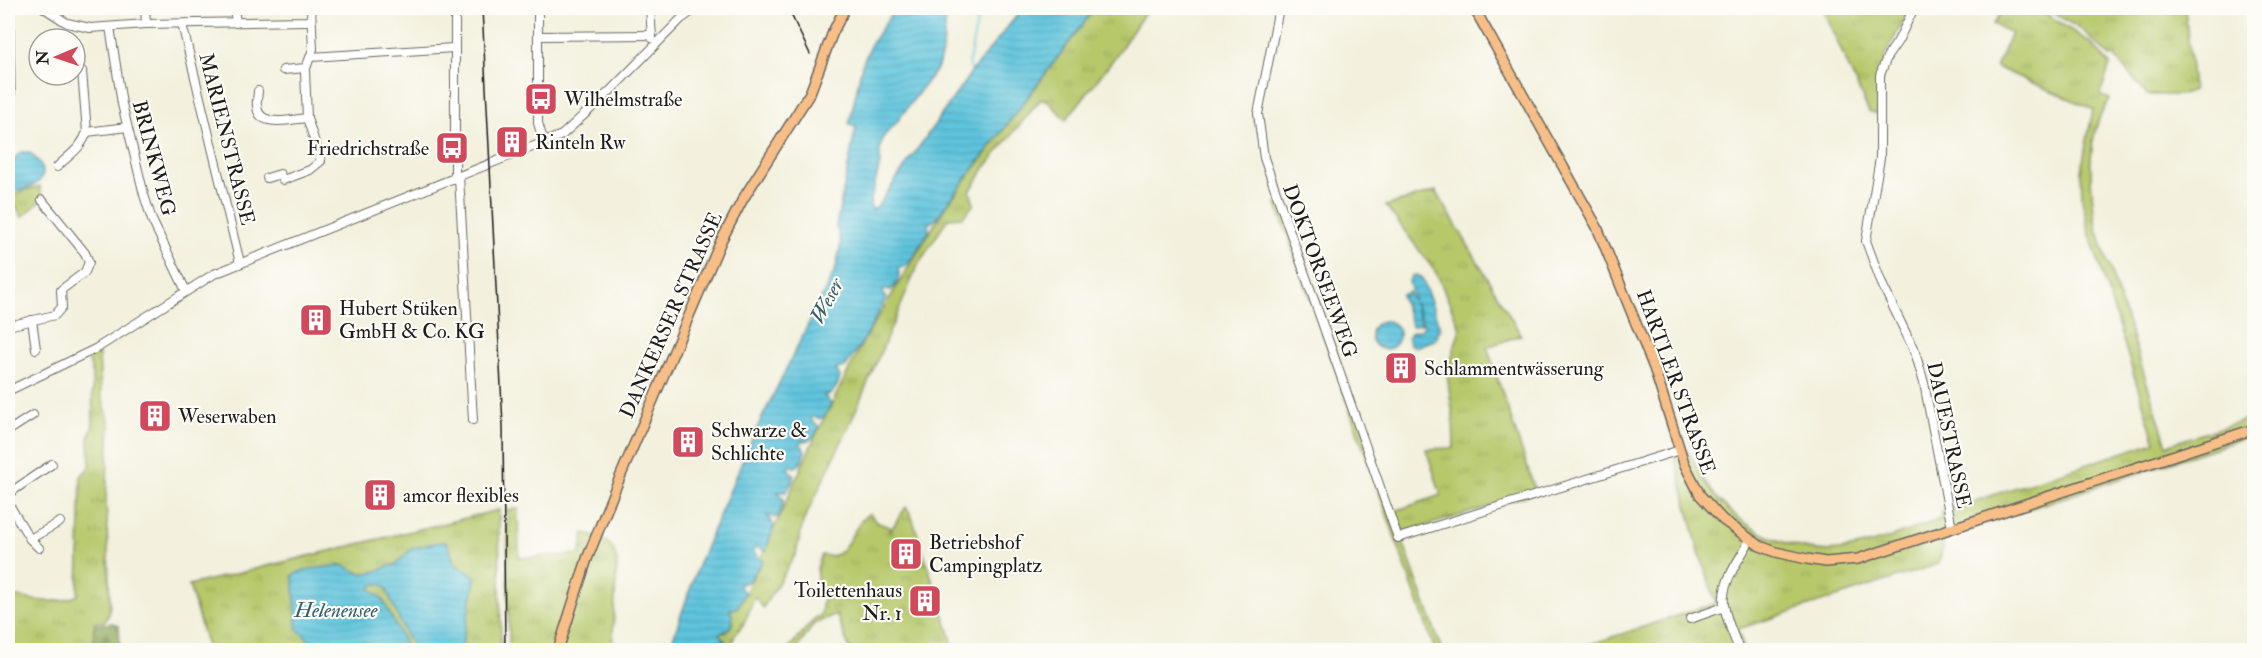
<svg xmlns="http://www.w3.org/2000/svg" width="2262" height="658" viewBox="0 0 2262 658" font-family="'IM FELL Double Pica',serif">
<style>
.grass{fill:url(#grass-tufts);stroke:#697244;stroke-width:1.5}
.forest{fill:url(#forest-firs);stroke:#56643e;stroke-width:1.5}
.water{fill:url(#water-rules);stroke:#3e707c;stroke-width:1.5}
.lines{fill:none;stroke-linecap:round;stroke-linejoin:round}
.stream{stroke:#5fc4dd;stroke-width:1.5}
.minor-casing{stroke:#676660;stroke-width:10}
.major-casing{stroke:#676660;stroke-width:12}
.minor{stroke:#fff;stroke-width:8}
.major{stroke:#f7be87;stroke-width:9}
.rail{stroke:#1c1c1c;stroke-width:1.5}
.labels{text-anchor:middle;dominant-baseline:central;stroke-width:4.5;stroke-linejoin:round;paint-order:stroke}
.poi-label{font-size:20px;fill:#1c1c1c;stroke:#fdfcf7;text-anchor:start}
.street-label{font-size:20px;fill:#1c1c1c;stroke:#fdfcf7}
.water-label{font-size:21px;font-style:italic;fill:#375f69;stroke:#fdfcf7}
</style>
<defs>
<pattern id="grass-tufts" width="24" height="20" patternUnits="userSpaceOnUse" patternTransform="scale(1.5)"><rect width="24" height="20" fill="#b6c86b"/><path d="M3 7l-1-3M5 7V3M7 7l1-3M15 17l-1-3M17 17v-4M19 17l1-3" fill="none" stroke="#9cab5c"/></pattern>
<pattern id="forest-firs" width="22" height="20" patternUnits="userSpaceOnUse" patternTransform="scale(1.5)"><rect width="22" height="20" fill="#90ac5f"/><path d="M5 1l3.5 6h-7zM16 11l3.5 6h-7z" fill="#758b4e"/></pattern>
<pattern id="water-rules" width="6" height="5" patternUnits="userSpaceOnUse" patternTransform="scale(1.5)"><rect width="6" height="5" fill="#5fc4dd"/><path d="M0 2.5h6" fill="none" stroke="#52a8bd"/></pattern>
</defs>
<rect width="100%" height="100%" fill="#fdfcf7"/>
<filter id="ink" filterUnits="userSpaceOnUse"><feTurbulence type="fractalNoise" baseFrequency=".0167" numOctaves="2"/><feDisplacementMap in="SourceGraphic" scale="12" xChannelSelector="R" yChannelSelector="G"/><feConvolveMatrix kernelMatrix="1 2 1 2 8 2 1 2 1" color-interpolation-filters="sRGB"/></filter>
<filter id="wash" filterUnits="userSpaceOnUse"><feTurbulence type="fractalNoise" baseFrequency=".008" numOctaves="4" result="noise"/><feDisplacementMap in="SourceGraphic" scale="24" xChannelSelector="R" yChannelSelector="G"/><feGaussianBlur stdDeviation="1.35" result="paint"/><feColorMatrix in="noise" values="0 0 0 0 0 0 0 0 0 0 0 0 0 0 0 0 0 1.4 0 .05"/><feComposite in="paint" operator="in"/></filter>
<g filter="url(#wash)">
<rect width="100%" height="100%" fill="#f3f0dd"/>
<g class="grass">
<polygon points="1095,8 1148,8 1115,57 1066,120 1047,100 1041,99 987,165 970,191 974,204 963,217 948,218 918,265 850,424 803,522 796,554 763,608 755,597 743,625 735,634 731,650 723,650 724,647 719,634 727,632 733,622 729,609 739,605 746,592 814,439 864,340 944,209"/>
<polygon points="1822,8 1911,8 1885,55 1878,114 1869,112"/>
<path d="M2004 8H2037L2091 43 2110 65 2100 95 2110 99C2084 134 2090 185 2096 226L2167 445 2254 417V435L1949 535 1944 538 1939 564 1738 629 1744 650H1573L1716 603 1699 552 1674 455 1688 451C1698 469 1706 486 1720 501 1748 532 1799 555 1840 550 1875 545 1909 530 1941 519V512L2155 442 2089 232 2082 199 2081 171 2093 109 1996 67 2011 33 1993 24Z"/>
<polygon points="2046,8 2185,8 2193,90 2180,95 2147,95 2114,56 2110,57 2083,31"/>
<polygon points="40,186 42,200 22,217 8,192 15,194"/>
<polygon points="1436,191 1521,335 1487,347 1536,493 1408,531 1403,542 1442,650 1435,650 1276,203 1284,201 1392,512 1441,495 1426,449 1454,448 1453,416 1447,374 1460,328 1437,274 1386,206"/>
<path d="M90 354 99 355 101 393 110 425 106 498 110 604 108 616 104 622 95 623 93 650H8V595C30 599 56 607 78 595L81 476 90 467 89 436 93 425 92 372 88 358Z"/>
<path d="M906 507 911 514 955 650H850L836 614 814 624 796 650H787L816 617H819L821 614 824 591 820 595 817 591C817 578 815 566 822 555 848 563 850 526 869 513L878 523 890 527 889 533Z"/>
<path d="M518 509 519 558 580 554 584 533C605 541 613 539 617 563L612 650H509L507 510Z"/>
<polygon points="499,510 501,650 208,650 189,585"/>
</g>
<polygon class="forest" points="112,623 119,626 120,650 93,650 94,626"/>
<g class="water">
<path d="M895 8H947L943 48 938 67 896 123 883 137 880 150V164L870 204 872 210 877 207 972 71 1023 8H1095L935 220 928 224 929 231 908 264 904 267 898 268C900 276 898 284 891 290H883L884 296 886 298 864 340 845 367 836 369 840 377 837 386 831 394 824 395 831 404 826 415 821 419 814 417 811 418 812 421 819 427C812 443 813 438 800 442L805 451 801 463 796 467 789 466 788 469 794 475 793 481 786 492H778L784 500 778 518 767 516 774 526 766 551 756 547 753 549 755 554 763 561 748 582 739 584 742 590 746 592 737 608 730 609C735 621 734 629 719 634L725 641 723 650H669L699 563 754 434 836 268 841 243 836 226 856 127 849 125 862 65 870 46Z"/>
<path d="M21 152H29C35 157 43 164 43 172 43 186 18 193 8 189 7 170 7 165 21 152Z"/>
<polygon points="1416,275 1422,278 1440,327 1435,340 1415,347 1410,345 1408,337 1411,333 1422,329 1424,326 1415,303 1414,303 1421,324 1412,326 1401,295 1409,292 1412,299 1414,299 1409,282 1411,276"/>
<circle cx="1385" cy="335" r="14"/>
<polygon points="440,542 447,542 455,565 474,575 475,580 461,650 415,650 403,629 385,586 377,584 371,586 371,589 383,600 408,650 320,650 297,629 293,575 304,570 342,565 360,573 370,573 396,564 412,548"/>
</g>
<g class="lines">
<polyline class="stream" points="971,71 969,61 980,8"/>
</g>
</g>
<g filter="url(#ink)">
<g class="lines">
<defs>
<g id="minor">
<polyline points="9,8 11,110"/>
<polyline points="44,8 67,23 90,28 146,24 307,21 311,19"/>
<polyline points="145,8 146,24"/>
<polyline points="234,8 236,23"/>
<polyline points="455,8 455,179"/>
<polyline points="538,8 538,123 544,143"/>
<polyline points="650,8 652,38"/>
<polyline points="1279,8 1258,114 1264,158 1398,538 1680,450"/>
<polyline points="1914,8 1898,41 1887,57 1880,75 1880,158 1866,241 1882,284 1915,352 1924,383 1952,528"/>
<polyline points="182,24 240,263"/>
<polyline points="110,27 122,104 144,195 152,220 186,291"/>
<polyline points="538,36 651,35"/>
<polyline points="311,57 454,48"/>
<polyline points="283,70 306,68"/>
<polyline points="82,71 87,132"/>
<path d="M258 91C258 96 256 102 257 106 258 129 293 119 307 118"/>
<path d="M57 167C69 155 81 149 87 132L127 127"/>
<polyline points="459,177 473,420"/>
<polyline points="267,178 280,174 283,180 310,170 321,161 307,118 306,95 305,71 313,49 311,8"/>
<polyline points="32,320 36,349"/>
<polyline points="8,326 55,315 62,307 61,290 85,272 89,262 85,253 42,200"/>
<polyline points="8,391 97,348 214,274 562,135 610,91 681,19 697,8"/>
<polyline points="8,431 33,415"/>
<polyline points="8,494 52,464"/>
<polyline points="8,503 30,539 39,548"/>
<polyline points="30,539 60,522"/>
<polyline points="1690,619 1724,607"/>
<path d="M1739 650C1734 636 1726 620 1724 605 1721 582 1740 559 1750 540"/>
</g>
<g id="major">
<polyline points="1474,8 1597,227 1654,368 1684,463 1700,495 1723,520 1760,546 1776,552 1807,559 1826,562 1858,559 2254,429"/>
<polyline points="558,650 587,559 615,489 721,241 743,199 810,93 833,32 845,8"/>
</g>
</defs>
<use href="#minor" class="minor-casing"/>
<use href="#major" class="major-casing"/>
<use href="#minor" class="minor"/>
<use href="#major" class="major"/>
<g class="rail">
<polyline points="482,8 503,426 505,650"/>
<polyline points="788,8 810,54"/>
</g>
</g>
</g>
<defs>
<symbol id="bus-square" viewBox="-11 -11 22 22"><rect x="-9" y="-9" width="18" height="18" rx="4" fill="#d1495b" stroke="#fdfcf7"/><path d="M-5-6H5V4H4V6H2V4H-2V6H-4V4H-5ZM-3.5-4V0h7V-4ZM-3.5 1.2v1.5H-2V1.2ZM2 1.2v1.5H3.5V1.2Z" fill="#fff"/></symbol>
<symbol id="building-square" viewBox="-11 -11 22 22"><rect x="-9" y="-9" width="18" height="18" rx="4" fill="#d1495b" stroke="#fdfcf7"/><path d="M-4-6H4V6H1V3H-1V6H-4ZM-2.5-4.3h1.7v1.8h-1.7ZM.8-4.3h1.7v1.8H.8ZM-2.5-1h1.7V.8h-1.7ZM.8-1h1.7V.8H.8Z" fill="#fff"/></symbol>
</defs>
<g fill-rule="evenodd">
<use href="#bus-square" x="522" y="80" width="38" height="38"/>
<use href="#building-square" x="493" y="123" width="38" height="38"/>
<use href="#bus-square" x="433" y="129" width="38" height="38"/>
<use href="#building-square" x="297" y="301" width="38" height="38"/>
<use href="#building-square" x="1382" y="349" width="38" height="38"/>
<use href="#building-square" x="136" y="397" width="38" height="38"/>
<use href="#building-square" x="669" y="423" width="38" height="38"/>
<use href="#building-square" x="361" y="476" width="38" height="38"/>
<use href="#building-square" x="887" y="535" width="38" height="38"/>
<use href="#building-square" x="906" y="582" width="38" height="38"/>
</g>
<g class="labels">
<g class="poi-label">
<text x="564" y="99">Wilhelmstraße</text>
<text x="535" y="142">Rinteln Rw</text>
<text x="429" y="148" text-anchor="end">Friedrichstraße</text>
<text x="339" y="308">Hubert Stüken<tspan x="339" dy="23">GmbH &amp; Co. KG</tspan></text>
<text x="1424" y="368">Schlammentwässerung</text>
<text x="178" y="416">Weserwaben</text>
<text x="711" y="430">Schwarze &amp;<tspan x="711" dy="23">Schlichte</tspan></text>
<text x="403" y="495">amcor flexibles</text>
<text x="929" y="542">Betriebshof<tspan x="929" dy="23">Campingplatz</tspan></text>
<text x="902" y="590" text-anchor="end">Toilettenhaus<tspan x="902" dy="23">Nr. 1</tspan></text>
</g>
<g class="street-label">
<text transform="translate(227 139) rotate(76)">MARIENSTRASSE</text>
<text transform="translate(154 158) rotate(75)">BRINKWEG</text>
<text transform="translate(1320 271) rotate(70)">DOKTORSEEWEG</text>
<text transform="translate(671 315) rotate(-66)">DANKERSER STRASSE</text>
<text transform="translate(1676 382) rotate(70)">HARTLER STRASSE</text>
<text transform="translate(1949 435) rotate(78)">DAUESTRASSE</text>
</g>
<g class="water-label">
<text transform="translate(827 301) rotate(-62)">Weser</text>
<text x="336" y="610">Helenensee</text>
</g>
</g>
<rect width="2262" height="658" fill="none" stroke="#fdfcf7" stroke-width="30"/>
<g transform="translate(57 57) rotate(268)"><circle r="28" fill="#fdfcf7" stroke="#a3a29f" stroke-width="1.5"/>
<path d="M0-4.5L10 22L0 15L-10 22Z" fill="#d1495b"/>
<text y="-9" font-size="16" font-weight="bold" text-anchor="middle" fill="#1c1c1c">N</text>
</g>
</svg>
